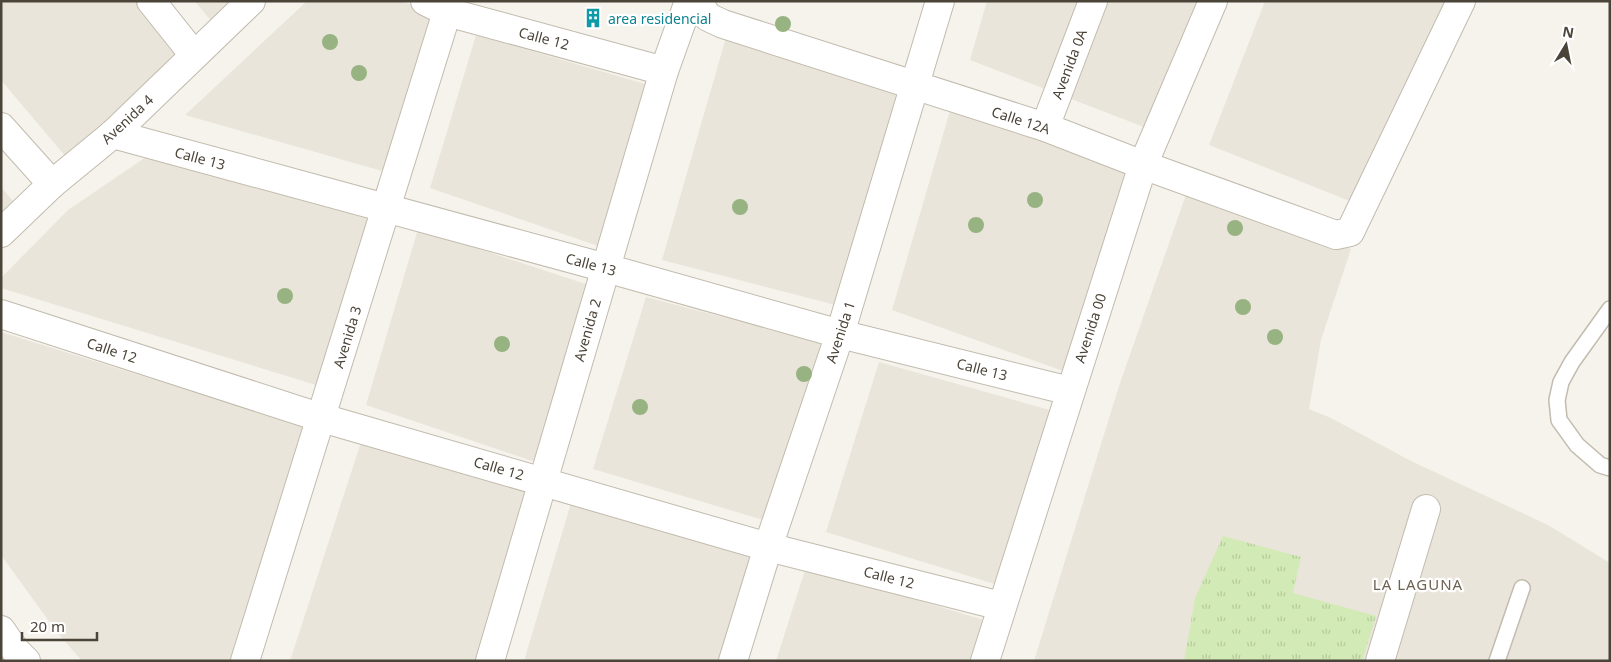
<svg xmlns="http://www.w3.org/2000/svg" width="1611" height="662" viewBox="0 0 1611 662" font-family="'Noto Sans',sans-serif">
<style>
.residential{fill:#eae5da}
.park{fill:url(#park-tufts)}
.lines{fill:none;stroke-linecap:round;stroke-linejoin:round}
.service-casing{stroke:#c2bbae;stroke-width:18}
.minor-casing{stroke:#c2bbae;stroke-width:30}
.service{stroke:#fff;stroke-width:15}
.minor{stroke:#fff;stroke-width:28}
.tree{fill:#97b381}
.labels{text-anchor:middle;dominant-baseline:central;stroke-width:4.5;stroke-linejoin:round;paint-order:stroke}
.culture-label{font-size:14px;fill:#0d838f;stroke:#fff;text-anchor:start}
.street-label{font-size:14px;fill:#4b4439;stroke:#fff}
.neighbourhood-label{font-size:15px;letter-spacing:1px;fill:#6e6250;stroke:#fff}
</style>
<defs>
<pattern id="park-tufts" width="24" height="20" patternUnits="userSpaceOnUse" patternTransform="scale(1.25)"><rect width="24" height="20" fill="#d2eab5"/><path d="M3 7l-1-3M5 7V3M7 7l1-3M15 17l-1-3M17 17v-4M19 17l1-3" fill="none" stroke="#b6ca9c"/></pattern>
</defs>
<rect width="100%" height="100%" fill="#f6f3ec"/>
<g class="residential">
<polygon points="1,1 136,1 181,57 66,157 1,80"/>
<polygon points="195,1 239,1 215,26"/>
<polygon points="307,1 398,1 437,11 389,173 185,115"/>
<polygon points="987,1 1210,1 1162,134 970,60"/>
<polygon points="1265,1 1459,1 1362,206 1209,145"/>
<polygon points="729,27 914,90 851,309 662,260"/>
<polygon points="476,35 649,85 607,249 430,188"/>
<polygon points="954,97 1150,172 1080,377 892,310"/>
<polygon points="146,157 376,221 329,389 1,288 1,278 68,210"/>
<polygon points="1189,186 1351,249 1321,340 1309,409 1331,418 1411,461 1548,525 1610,563 1610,661 1034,661 1119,386"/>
<polygon points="1,187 13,201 1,213"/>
<polygon points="418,229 589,285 541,464 366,405"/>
<polygon points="646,297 836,347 783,526 593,469"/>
<polygon points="1,332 315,430 236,661 82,661 56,631 1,555"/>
<polygon points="879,362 1071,416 1014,590 826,532"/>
<polygon points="362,439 543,493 494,661 290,661"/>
<polygon points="571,503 771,561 741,661 524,661"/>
<polygon points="806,567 1001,625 990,661 776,661"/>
</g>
<polygon class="park" points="1223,536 1301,557 1293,593 1376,616 1362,661 1184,661 1195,598"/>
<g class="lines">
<defs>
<g id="service">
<polyline points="1610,309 1572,362 1561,382 1557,400 1559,420 1577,445 1600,465 1610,468"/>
<polyline points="1497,661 1522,588"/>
</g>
<g id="minor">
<polyline points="151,1 194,55"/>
<polyline points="425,1 447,12 664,71"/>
<polyline points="697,1 708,17 723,24 1045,127 1143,165 1336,235 1350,232 1461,1"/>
<polyline points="1,127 52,184"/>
<polyline points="1045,127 1093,1"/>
<polyline points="113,134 606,268 840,334 1070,391"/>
<polyline points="1,233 52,184 113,134 251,1"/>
<polyline points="1,314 322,418 768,547 1001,606"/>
<polyline points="1,630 15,650 26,661"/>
<polyline points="245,661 447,12"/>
<polyline points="490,661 664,71 689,1"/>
<polyline points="733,661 768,547 840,334 940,1"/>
<polyline points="985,661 1143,165 1213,1"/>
<polyline points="1380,661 1426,509"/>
</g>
</defs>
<use href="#service" class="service-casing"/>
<use href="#minor" class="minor-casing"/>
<use href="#service" class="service"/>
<use href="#minor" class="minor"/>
</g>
<g class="tree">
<circle cx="783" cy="24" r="8"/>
<circle cx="330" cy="42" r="8"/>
<circle cx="359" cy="73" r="8"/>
<circle cx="1035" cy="200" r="8"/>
<circle cx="740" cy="207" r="8"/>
<circle cx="976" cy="225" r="8"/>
<circle cx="1235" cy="228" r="8"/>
<circle cx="285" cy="296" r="8"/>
<circle cx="1243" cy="307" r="8"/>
<circle cx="1275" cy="337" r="8"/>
<circle cx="502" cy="344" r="8"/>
<circle cx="804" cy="374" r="8"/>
<circle cx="640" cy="407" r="8"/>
</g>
<defs>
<symbol id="building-bare" viewBox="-9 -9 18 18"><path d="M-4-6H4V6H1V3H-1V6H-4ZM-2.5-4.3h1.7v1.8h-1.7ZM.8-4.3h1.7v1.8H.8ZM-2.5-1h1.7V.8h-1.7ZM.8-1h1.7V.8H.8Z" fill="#0f9aa8" stroke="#fff" stroke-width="2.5" paint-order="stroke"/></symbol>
</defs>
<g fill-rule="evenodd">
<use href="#building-bare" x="579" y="4" width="28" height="28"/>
</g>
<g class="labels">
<g class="culture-label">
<text x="608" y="18">area residencial</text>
</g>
<g class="street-label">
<text transform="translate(544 38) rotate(15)">Calle 12</text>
<text transform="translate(1069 64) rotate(-69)">Avenida 0A</text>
<text transform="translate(127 119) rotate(-43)">Avenida 4</text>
<text transform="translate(1021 120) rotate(18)">Calle 12A</text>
<text transform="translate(200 158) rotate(15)">Calle 13</text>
<text transform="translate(591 264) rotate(15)">Calle 13</text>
<text transform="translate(1090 328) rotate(-72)">Avenida 00</text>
<text transform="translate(587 330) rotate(-74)">Avenida 2</text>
<text transform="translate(840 332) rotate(-72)">Avenida 1</text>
<text transform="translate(347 337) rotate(-73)">Avenida 3</text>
<text transform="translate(112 350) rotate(18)">Calle 12</text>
<text transform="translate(982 369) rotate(14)">Calle 13</text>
<text transform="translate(499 468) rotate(16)">Calle 12</text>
<text transform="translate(889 577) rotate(14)">Calle 12</text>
</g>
<g class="neighbourhood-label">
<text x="1418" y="584">LA LAGUNA</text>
</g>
</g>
<rect width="1611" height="662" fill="none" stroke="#4b4439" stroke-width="5"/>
<g transform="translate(1566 45) rotate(10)" stroke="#ffffff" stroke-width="4" paint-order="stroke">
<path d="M0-4L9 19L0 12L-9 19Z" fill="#4b4439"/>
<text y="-8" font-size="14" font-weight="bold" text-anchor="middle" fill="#4b4439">N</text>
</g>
<path d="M22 632v8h75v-8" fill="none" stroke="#4b4439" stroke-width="2.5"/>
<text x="30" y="632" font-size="15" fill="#4b4439" stroke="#ffffff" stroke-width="4" paint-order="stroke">20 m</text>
</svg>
